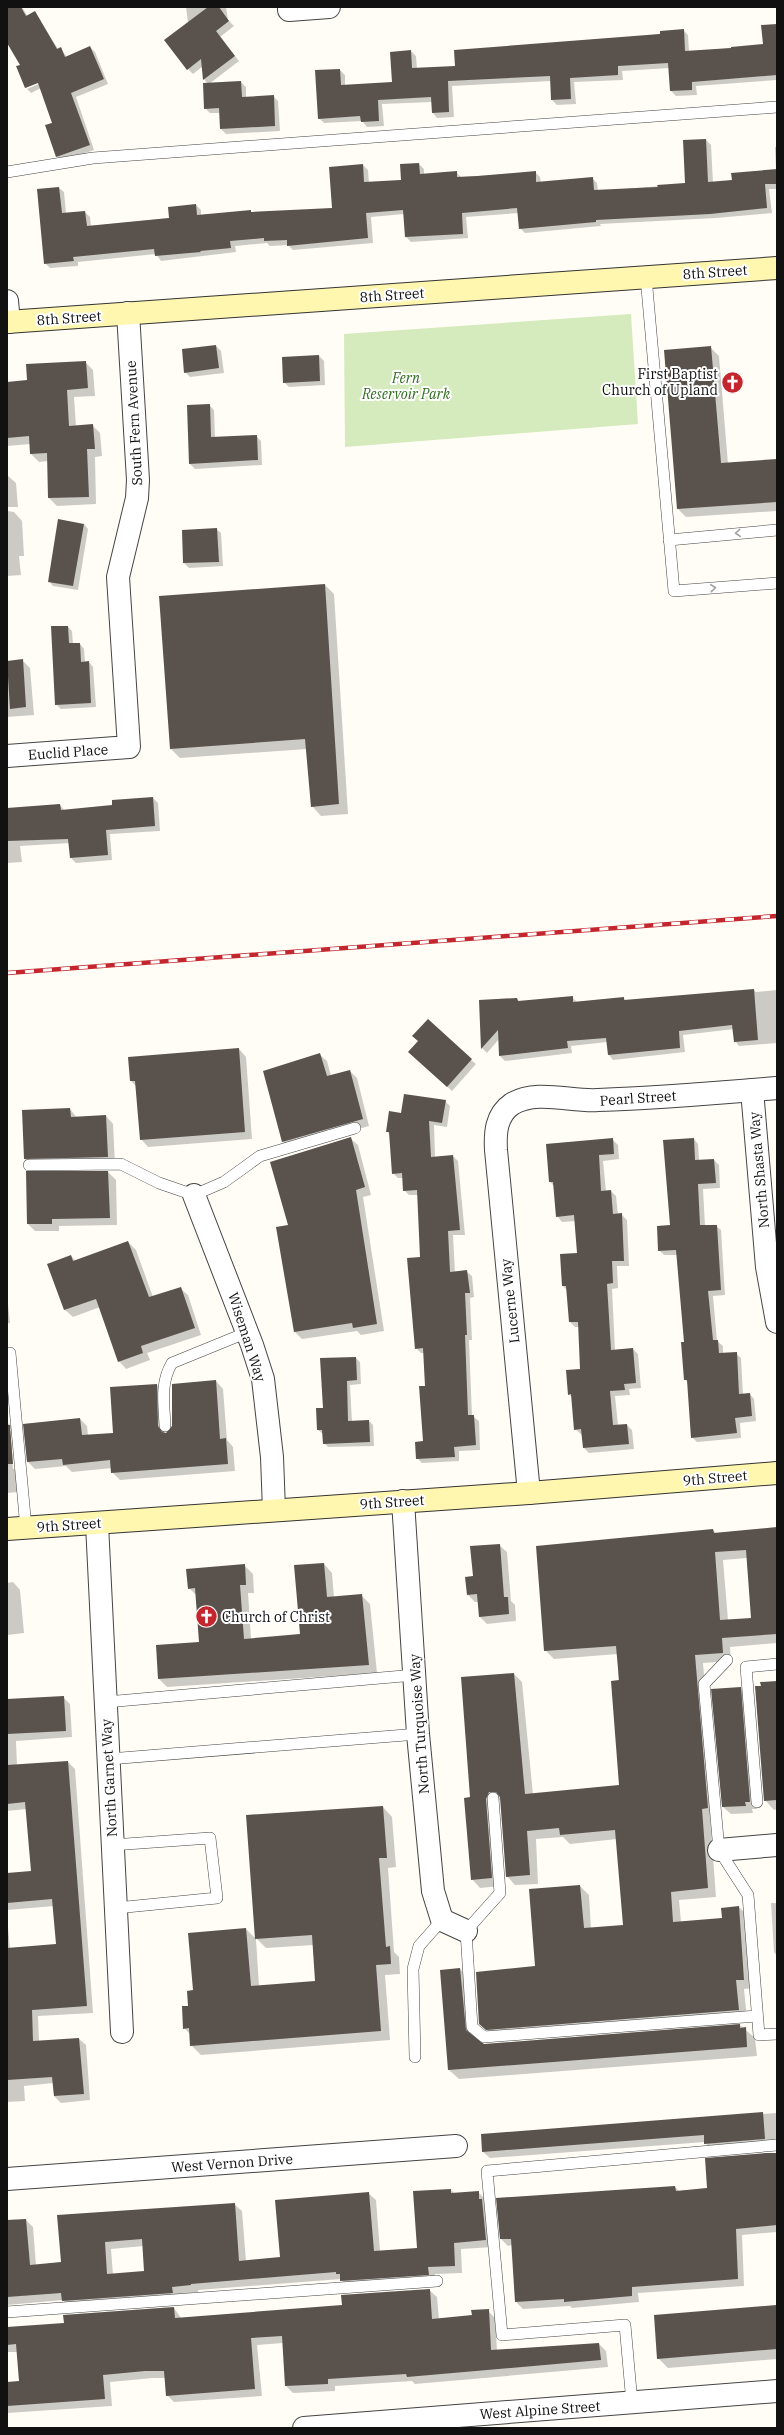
<svg xmlns="http://www.w3.org/2000/svg" width="784" height="2435" viewBox="0 0 784 2435" font-family="'IBM Plex Serif',serif">
<style>
.green{fill:#d5ebbd}
.shadow{fill:#0003;fill-rule:evenodd}
.building{fill:#5a524d;fill-rule:evenodd}
.lines{fill:none;stroke-linecap:round;stroke-linejoin:round}
.lane-casing{stroke:#444;stroke-width:12}
.street-casing{stroke:#444;stroke-width:24}
.secondary-casing{stroke:#333;stroke-width:24}
.lane{stroke:#fff;stroke-width:11}
.street{stroke:#fff;stroke-width:22}
.secondary{stroke:#fff6b0;stroke-width:22}
.rail-casing{stroke:#c4262e;stroke-width:4.5}
.rail{stroke:#fff;stroke-width:3;stroke-dasharray:9;stroke-linecap:butt}
.oneway{stroke:#a0a0a0}
.labels{text-anchor:middle;dominant-baseline:central;stroke-width:4;stroke-linejoin:round;paint-order:stroke}
.street-label{font-size:14px;fill:#111;stroke:#fff}
.poi-label{font-size:14px;fill:#111;stroke:#fff;text-anchor:end}
.park-label{font-size:14px;font-style:italic;fill:#2f6b1f;stroke:#fff}
</style>
<rect width="100%" height="100%" fill="#fffdf5"/>
<polygon class="green" points="631,314 638,424 345,447 344,334"/>
<g class="shadow">
<polygon points="7,7 22,7 28,17 35,12 58,49 60,48 67,57 90,47 95,52 108,84 76,97 94,150 62,161 57,156 53,123 41,88 31,93 27,89 43,82 43,80 26,88 17,67 21,65 7,40"/>
<polygon points="186,7 226,7 228,20 234,26 220,37 239,61 209,84 241,82 246,87 246,98 273,96 278,101 280,131 226,134 221,129 220,113 210,113 205,108 208,84 204,79 203,66 193,74 188,69 188,23"/>
<polygon points="777,25 777,80 696,86 697,95 676,96 671,91 669,68 622,71 623,80 574,82 576,104 557,105 552,100 551,81 452,86 454,117 437,118 433,113 432,102 382,104 384,126 367,127 362,121 324,123 319,118 340,70 345,75 345,86 393,83 411,51 416,56 417,69 456,67 683,30 688,35 689,52 764,45"/>
<polygon points="706,140 711,145 713,183 733,181 776,170 775,147 777,147 777,189 769,189 772,213 716,218 600,224 601,226 525,233 520,228 519,213 466,217 468,238 411,242 406,237 404,214 371,217 373,243 293,250 288,245 270,246 267,243 235,246 236,252 161,261 156,254 78,262 78,266 50,268 45,263 59,188 64,192 66,213 85,212 90,217 91,226 170,218 196,205 201,210 201,216 333,209 363,165 368,170 369,183 402,180 419,164 424,169 424,174 456,172 461,177 535,172 540,177 541,183 592,178 597,183 598,191 686,184"/>
<polygon points="216,346 221,351 224,373 190,377 185,372"/>
<polygon points="710,347 719,356 728,464 777,460 777,511 686,517 678,509"/>
<polygon points="319,356 324,361 325,385 289,387 284,382"/>
<polygon points="85,362 93,370 95,396 74,397 76,426 92,425 100,433 102,456 95,457 96,504 57,506 49,498 48,461 39,462 31,454 30,444 7,446 7,383 28,381"/>
<polygon points="209,405 214,410 215,438 256,436 261,441 262,465 195,469 190,464"/>
<polygon points="7,475 16,483 18,507 7,507"/>
<polygon points="7,511 14,512 22,521 24,556 19,556 21,575 7,576"/>
<polygon points="84,524 88,529 78,590 53,586 49,581"/>
<polygon points="216,529 221,533 223,566 189,568 184,563"/>
<polygon points="325,585 334,594 348,814 321,816 312,806 307,749 180,758 171,749"/>
<polygon points="68,627 72,631 73,644 80,644 84,649 85,662 89,662 93,667 96,707 61,709 56,704"/>
<polygon points="22,660 30,668 34,715 7,717 7,667"/>
<polygon points="153,798 158,803 160,831 110,834 112,860 76,863 71,858 70,843 20,846 22,862 7,863 7,810 60,805 65,811 113,806"/>
<polygon points="754,990 756,992 777,990 777,1043 739,1046 735,1041 734,1029 683,1035 685,1052 613,1060 609,1055 607,1042 571,1046 572,1053 505,1061 500,1056 499,1039 487,1053 482,1048 480,1001 517,999 520,1002 572,997 577,1002 624,998 626,1001"/>
<polygon points="239,1049 246,1057 252,1139 148,1147 141,1139 137,1087 131,1081"/>
<polygon points="320,1055 327,1061 331,1076 350,1071 357,1078 369,1126 289,1149 283,1142"/>
<polygon points="414,1056 471,1060 476,1064 452,1091"/>
<polygon points="445,1101 450,1106 447,1127 434,1125 435,1157 453,1156 458,1161 465,1235 453,1235 455,1273 467,1272 472,1276 474,1297 470,1298 472,1340 469,1340 472,1416 479,1421 480,1450 459,1451 459,1461 422,1463 417,1458 424,1442 426,1387 425,1353 421,1353 416,1348 421,1258 418,1195 409,1195 404,1190 404,1178 398,1178 393,1173 390,1135 387,1131 402,1114"/>
<polygon points="70,1109 77,1118 106,1116 113,1124 115,1164 33,1166 25,1159 23,1111"/>
<polygon points="350,1138 358,1145 371,1195 363,1197 384,1331 361,1335 357,1331 302,1339 295,1332 289,1226"/>
<polygon points="612,1139 618,1145 619,1159 603,1161 606,1191 611,1191 616,1196 618,1215 621,1214 627,1220 629,1266 617,1266 618,1288 612,1289 615,1350 633,1349 638,1354 641,1388 629,1389 630,1395 615,1396 618,1425 627,1425 632,1430 634,1449 589,1453 584,1448 582,1435 575,1429 572,1397 569,1394 581,1370 579,1327 575,1327 570,1322 568,1291 563,1286 578,1254 576,1221 562,1222 557,1216 554,1186 550,1182 547,1144"/>
<polygon points="694,1139 698,1144 699,1160 714,1160 719,1165 720,1188 703,1189 705,1226 716,1226 721,1230 725,1295 713,1296 717,1341 723,1346 723,1354 736,1354 741,1358 743,1395 750,1394 754,1399 756,1421 740,1423 741,1438 697,1442 692,1437 688,1383 685,1379 685,1343 677,1255 664,1255 659,1250 671,1226"/>
<polygon points="27,1172 108,1172 116,1180 117,1225 59,1226 59,1231 35,1231 28,1224"/>
<polygon points="128,1242 136,1250 153,1297 180,1288 188,1295 201,1335 147,1353 150,1360 126,1369 119,1361 100,1307 73,1317 65,1310 49,1265 71,1256 76,1261"/>
<polygon points="7,1295 10,1323 7,1323"/>
<polygon points="356,1358 360,1362 361,1384 350,1385 352,1422 369,1421 373,1425 374,1446 328,1447 324,1443 323,1434 318,1430 324,1409"/>
<polygon points="216,1381 223,1389 227,1440 233,1447 235,1471 120,1480 112,1472 112,1468 72,1472 66,1466 35,1469 28,1462 25,1424 80,1419 87,1426 88,1436 114,1434 157,1385 164,1393 165,1435"/>
<path d="M7 1422 12 1427 18 1492 7 1493ZM9 1427 11 1429 15 1469H13Z"/>
<path d="M777 1528V1643L730 1647 731 1661 703 1663 716 1817H710L716 1897 679 1900 681 1922 723 1919 739 1907 748 1916 752 1988 744 1989 747 2019 489 2032 480 2023 536 1967 580 1886 589 1895 591 1929 624 1926 617 1839 570 1844 563 1837 536 1839 538 1884 515 1885 507 1876 501 1800 497 1801 500 1886 480 1888 472 1879V1798L514 1674 522 1682 533 1795 620 1786 618 1654 554 1659 545 1650 713 1530 716 1533ZM747 1558 752 1619 728 1620 723 1560Z"/>
<polygon points="499,1545 507,1552 511,1601 515,1605 516,1621 487,1624 480,1617 478,1602 475,1602 468,1595 474,1577"/>
<polygon points="324,1564 332,1573 334,1598 361,1595 370,1604 377,1673 167,1687 159,1679 200,1643 197,1596 189,1588 244,1565 253,1574 254,1593 248,1593 251,1639 301,1635"/>
<polygon points="13,1582 20,1590 24,1633 7,1635 7,1583"/>
<polygon points="777,1682 777,1809 774,1810 765,1800 762,1687"/>
<polygon points="740,1688 748,1696 757,1809 752,1809 753,1813 731,1814 723,1807 713,1690"/>
<polygon points="64,1698 70,1704 72,1737 16,1741 17,1766 68,1762 75,1769 93,2013 38,2016 39,2042 79,2039 86,2045 90,2100 61,2103 54,2096 53,2083 24,2086 25,2101 7,2102 7,1917 10,1948 57,1945 54,1906 7,1910 7,1874 32,1872 26,1809 7,1811 7,1700"/>
<polygon points="383,1807 392,1817 396,1867 388,1868 394,1952 399,1957 400,1974 385,1975 390,2040 201,2055 191,2045 191,2035 184,2028 194,1991 246,1929 256,1939 259,1986 316,1982 313,1945 266,1948 256,1938"/>
<polygon points="771,1903 777,1903 777,1956 774,1952"/>
<polygon points="460,1969 469,1979 475,2038 484,2045 740,2025 755,2038 757,2056 459,2079 449,2070"/>
<polygon points="777,2113 777,2145 712,2151 705,2142 490,2158 483,2152 482,2135"/>
<polygon points="777,2153 777,2232 742,2235 744,2286 638,2293 639,2302 572,2308 570,2306 523,2309 516,2302 512,2245 508,2246 501,2239 675,2187 679,2191 709,2188"/>
<path d="M451 2190 455 2194 478 2192 486 2200 493 2247 461 2249 462 2273 435 2274V2281L348 2288 341 2279 198 2290V2292L179 2294 180 2300 70 2308 63 2300 7 2305V2221L26 2220 33 2227 36 2265 62 2263 58 2216 234 2204 242 2211 246 2261 281 2258 368 2193 376 2200 380 2251 418 2249ZM144 2246 145 2272 113 2275 111 2249Z"/>
<polygon points="429,2290 437,2297 439,2320 473,2316 488,2311 495,2318 497,2351 599,2344 606,2351 608,2367 415,2384 412,2381 335,2386 335,2391 293,2393 286,2386 283,2343 257,2345 262,2396 174,2402 167,2395 165,2378 153,2378 110,2382 112,2406 7,2413 7,2383 20,2382 18,2352 7,2352 7,2328 65,2324 174,2308 181,2318 343,2306"/>
<polygon points="777,2306 777,2359 668,2368 658,2358 655,2316"/>
</g>
<g class="building">
<polygon points="7,7 21,7 26,16 35,11 57,49 61,47 65,57 90,46 104,79 71,93 90,145 56,157 45,125 52,123 38,83 25,88 16,66 20,65 7,43"/>
<polygon points="208,7 219,7 229,21 216,31 235,56 203,80 201,59 187,70 164,40"/>
<polygon points="777,24 777,75 692,82 692,90 670,91 668,63 618,66 618,75 570,78 571,99 551,100 550,76 448,81 449,112 432,113 431,97 378,100 379,121 361,122 360,116 318,119 315,70 340,69 341,85 392,82 390,52 411,50 412,68 455,66 454,50 660,34 660,31 684,29 685,51 731,48 731,47 763,44 761,25"/>
<polygon points="241,81 242,97 274,95 275,126 220,129 219,108 204,109 203,83"/>
<polygon points="706,139 708,182 732,180 731,173 777,169 777,184 765,184 767,208 710,214 596,220 596,222 519,229 517,208 462,213 463,234 405,237 403,210 366,213 368,238 287,246 287,240 264,241 264,238 230,241 231,248 200,251 201,252 155,256 154,249 73,257 74,261 44,264 37,189 59,187 62,213 85,211 87,226 169,218 168,207 196,204 197,215 251,210 251,212 332,208 329,167 363,164 364,182 401,180 400,164 419,163 420,174 457,171 457,177 478,176 536,171 536,182 593,177 594,190 658,187 657,185 685,183 683,140"/>
<polygon points="216,345 219,368 184,373 182,349"/>
<polygon points="711,346 721,463 777,459 777,502 677,509 664,350"/>
<polygon points="319,355 320,381 283,383 282,357"/>
<polygon points="86,361 88,388 67,390 69,426 93,424 95,449 87,449 89,497 48,498 47,453 30,454 29,436 7,438 7,382 27,380 26,364"/>
<polygon points="210,404 211,437 257,435 258,460 189,464 187,405"/>
<polygon points="58,519 84,524 73,586 48,582"/>
<polygon points="217,528 219,562 183,563 182,530"/>
<polygon points="325,584 339,804 311,807 305,739 170,749 159,596"/>
<polygon points="51,626 68,626 69,643 80,643 81,662 89,661 91,703 55,705"/>
<polygon points="23,659 26,707 10,709 7,661"/>
<polygon points="153,797 155,826 106,830 108,855 70,858 68,839 7,841 7,808 60,804 61,810 112,805 112,800"/>
<polygon points="754,989 758,1040 734,1042 732,1025 679,1031 680,1048 608,1055 606,1038 567,1041 568,1048 499,1056 498,1030 481,1049 479,1000 517,998 518,1001 573,996 573,1002 624,997 624,1000"/>
<polygon points="428,1019 472,1059 447,1087 408,1052 418,1041 412,1036"/>
<polygon points="239,1048 245,1132 140,1140 135,1081 130,1081 128,1057"/>
<polygon points="320,1053 327,1076 350,1070 363,1119 282,1142 263,1071"/>
<polygon points="404,1094 446,1100 442,1123 429,1121 431,1157 453,1155 460,1230 448,1231 450,1272 467,1270 470,1293 465,1293 467,1335 465,1335 468,1415 474,1415 476,1445 454,1447 455,1457 416,1459 415,1442 423,1441 419,1386 425,1386 423,1348 415,1349 407,1258 420,1257 417,1190 403,1191 402,1173 392,1174 389,1132 386,1132 389,1111 401,1113"/>
<polygon points="70,1108 71,1117 106,1115 108,1157 24,1159 22,1110"/>
<polygon points="351,1137 365,1187 356,1190 377,1324 353,1328 352,1323 294,1332 276,1227 288,1225 270,1162"/>
<polygon points="613,1138 614,1154 599,1155 601,1191 611,1190 613,1214 622,1213 624,1261 612,1261 613,1283 607,1284 611,1350 633,1348 636,1383 624,1384 625,1390 610,1391 613,1425 627,1424 629,1444 583,1448 581,1429 574,1430 571,1394 568,1395 566,1370 580,1369 578,1322 569,1322 566,1286 562,1286 560,1254 577,1253 574,1215 556,1217 553,1182 549,1182 546,1144"/>
<polygon points="694,1138 695,1160 714,1159 716,1183 698,1184 700,1225 717,1225 721,1290 708,1291 713,1340 718,1340 719,1353 737,1352 739,1394 750,1393 752,1416 735,1418 737,1433 691,1438 687,1380 684,1380 681,1342 684,1342 676,1250 658,1251 657,1226 670,1225 663,1140"/>
<polygon points="26,1171 108,1171 110,1218 52,1219 52,1224 27,1224"/>
<polygon points="128,1241 149,1297 181,1287 195,1328 141,1346 143,1353 118,1362 96,1299 64,1310 47,1264 71,1255 73,1261"/>
<polygon points="356,1357 357,1380 347,1381 348,1421 369,1420 370,1442 323,1444 322,1430 317,1430 316,1408 323,1408 320,1358"/>
<polygon points="216,1380 220,1439 226,1438 228,1464 111,1473 110,1460 63,1465 62,1459 27,1462 23,1424 80,1418 82,1435 113,1433 110,1387 157,1384 158,1426 162,1432 166,1433 172,1426 172,1384"/>
<polygon points="7,1425 10,1425 13,1464 7,1464"/>
<path d="M777 1527V1634L722 1638 723 1653 695 1655 708 1808 702 1809 708 1888 671 1892 673 1922 722 1918 721 1908 739 1906 744 1980H736L739 2010 486 2030 479 2024 476 1972 535 1966 529 1889 580 1885 584 1928 623 1925 615 1830 560 1835 559 1828 527 1831 530 1875 506 1877 500 1797 496 1792H489L486 1799 492 1878 471 1880 464 1798 470 1797 461 1677 514 1673 525 1794 619 1785 611 1681 619 1680 616 1646 544 1651 536 1546 713 1529 714 1533ZM746 1550 751 1618 720 1620 715 1552Z"/>
<polygon points="500,1544 504,1597 508,1597 509,1614 479,1617 477,1594 467,1595 465,1577 473,1576 470,1546"/>
<polygon points="324,1563 327,1597 362,1594 369,1665 158,1679 156,1645 199,1642 195,1588 188,1589 186,1569 245,1564 246,1585 240,1585 244,1639 300,1634 294,1565"/>
<polygon points="777,1681 777,1800 764,1801 755,1686 761,1686 760,1682"/>
<polygon points="741,1687 750,1802 745,1802 746,1806 722,1807 711,1689"/>
<polygon points="64,1696 66,1731 7,1734 7,1699"/>
<polygon points="68,1761 87,2006 32,2010 33,2041 79,2038 84,2094 54,2096 52,2077 7,2080 7,1948 56,1944 52,1899 7,1903 7,1873 31,1871 25,1802 7,1804 7,1765"/>
<polygon points="383,1806 387,1858 379,1858 386,1947 390,1946 391,1964 376,1965 381,2031 190,2046 189,2028 183,2029 182,2006 188,2006 187,1991 193,1990 188,1933 246,1928 251,1986 315,1981 312,1935 255,1939 246,1815"/>
<polygon points="460,1968 466,2030 484,2044 740,2024 740,2028 746,2027 747,2047 448,2070 440,1970"/>
<polygon points="763,2112 765,2139 704,2144 704,2135 482,2152 481,2134"/>
<polygon points="766,2153 777,2153 777,2225 736,2229 738,2279 632,2287 632,2296 564,2302 564,2299 515,2302 511,2239 500,2239 496,2198 675,2186 676,2191 707,2188 705,2158"/>
<path d="M451 2189V2193L479 2191V2199H482L486 2240 454 2243 455 2266 428 2267 429 2275 340 2281V2274H336V2272L191 2284V2285L172 2287 173 2293 62 2301 61 2293 7 2297V2220L26 2219 30 2265 61 2262 57 2215 235 2203 239 2261 280 2257 275 2200 369 2192 374 2251 417 2248 413 2191ZM142 2239 144 2271 107 2274 105 2242Z"/>
<polygon points="430,2289 432,2319 472,2315 471,2310 489,2309 491,2350 599,2343 601,2360 407,2377 406,2374 328,2379 328,2384 285,2386 282,2336 251,2338 255,2389 166,2396 164,2371 145,2371 103,2375 105,2399 7,2406 7,2382 19,2381 16,2344 7,2345 7,2327 64,2323 63,2315 174,2307 175,2318 342,2305 341,2295"/>
<polygon points="776,2305 777,2349 657,2359 654,2315"/>
</g>
<g class="lines">
<defs>
<g id="lane">
<polyline points="7,172 93,158 777,107"/>
<polyline points="646,277 674,591 777,583"/>
<polyline points="669,540 777,530"/>
<polyline points="29,1165 121,1164 159,1183 194,1195 224,1182 260,1156 355,1128"/>
<polyline points="10,1353 26,1528"/>
<path d="M165 1426C164 1403 160 1383 172 1363L248 1332"/>
<polyline points="727,1660 704,1684 719,1850 748,1895 759,2035 777,2034"/>
<polyline points="106,1702 415,1675"/>
<polyline points="109,1759 418,1734"/>
<polyline points="493,1798 500,1893 466,1931 472,2027 484,2037 757,2016"/>
<polyline points="757,1802 746,1667 777,1664"/>
<polyline points="112,1845 210,1838 217,1898 116,1908"/>
<polyline points="415,2057 413,1969 419,1946 442,1920"/>
<polyline points="7,2312 437,2281"/>
<polyline points="632,2403 625,2325 502,2335 487,2171 777,2145"/>
</g>
<g id="street">
<polyline points="289,7 289,10 329,7"/>
<polyline points="7,301 9,322"/>
<polyline points="7,756 129,747 118,577 137,498 138,480 128,313"/>
<polyline points="752,1090 767,1267 777,1322"/>
<polyline points="194,1195 252,1345 263,1379 272,1457 274,1510"/>
<path d="M529 1493 496 1150C495 1133 496 1115 512 1104 537 1089 571 1102 598 1100 658 1098 718 1093 777 1088"/>
<polyline points="403,1501 418,1734 433,1891 442,1920 466,1931"/>
<polyline points="97,1524 122,2032"/>
<polyline points="719,1850 777,1845"/>
<polyline points="7,2179 456,2146"/>
<polyline points="304,2428 777,2391"/>
</g>
<g id="secondary">
<polyline points="7,322 777,268"/>
<polyline points="7,1529 529,1493 777,1473"/>
</g>
</defs>
<use href="#lane" class="lane-casing"/>
<use href="#street" class="street-casing"/>
<use href="#secondary" class="secondary-casing"/>
<use href="#lane" class="lane"/>
<use href="#street" class="street"/>
<use href="#secondary" class="secondary"/>
<defs>
<polyline id="rail" points="7,973 777,916"/>
</defs>
<use href="#rail" class="rail-casing"/>
<use href="#rail" class="rail"/>
</g>
<defs><path id="oneway-chevron" d="M-2-3.5L2.5 0L-2 3.5" fill="none" stroke-width="1.6" stroke-linecap="round" stroke-linejoin="round"/></defs>
<g class="oneway">
<use href="#oneway-chevron" transform="translate(738 533) rotate(175)"/>
<use href="#oneway-chevron" transform="translate(713 588) rotate(-5)"/>
</g>
<defs>
<symbol id="church-disc" viewBox="-11 -11 22 22"><circle r="9.5" fill="#c4262e" stroke="#fff"/><path d="M-1.2-6h2.4v3.5h3.3v2.4h-3.3V6h-2.4V-.1h-3.3v-2.4h3.3Z" fill="#fff"/></symbol>
</defs>
<g fill-rule="evenodd">
<use href="#church-disc" x="720" y="370" width="25" height="25"/>
<use href="#church-disc" x="194" y="1604" width="25" height="25"/>
</g>
<g class="labels">
<g class="street-label">
<text transform="translate(715 272) rotate(-4)">8th Street</text>
<text transform="translate(392 295) rotate(-4)">8th Street</text>
<text transform="translate(69 318) rotate(-4)">8th Street</text>
<text transform="translate(134 423) rotate(-93)">South Fern Avenue</text>
<text transform="translate(68 752) rotate(-4)">Euclid Place</text>
<text transform="translate(638 1098) rotate(-4)">Pearl Street</text>
<text transform="translate(759 1170) rotate(-95)">North Shasta Way</text>
<text transform="translate(510 1301) rotate(-96)">Lucerne Way</text>
<text transform="translate(247 1337) rotate(72)">Wiseman Way</text>
<text transform="translate(715 1478) rotate(-5)">9th Street</text>
<text transform="translate(392 1502) rotate(-4)">9th Street</text>
<text transform="translate(69 1525) rotate(-4)">9th Street</text>
<text transform="translate(419 1724) rotate(-94)">North Turquoise Way</text>
<text transform="translate(109 1778) rotate(-93)">North Garnet Way</text>
<text transform="translate(232 2163) rotate(-4)">West Vernon Drive</text>
<text transform="translate(540 2410) rotate(-4)">West Alpine Street</text>
</g>
<g class="poi-label">
<text x="718" y="374">First Baptist<tspan x="718" dy="16">Church of Upland</tspan></text>
<text x="222" y="1617" text-anchor="start">Church of Christ</text>
</g>
<g class="park-label">
<text x="406" y="378">Fern<tspan x="406" dy="16">Reservoir Park</tspan></text>
</g>
</g>
<rect width="784" height="2435" fill="none" stroke="#111111" stroke-width="16"/>
</svg>
